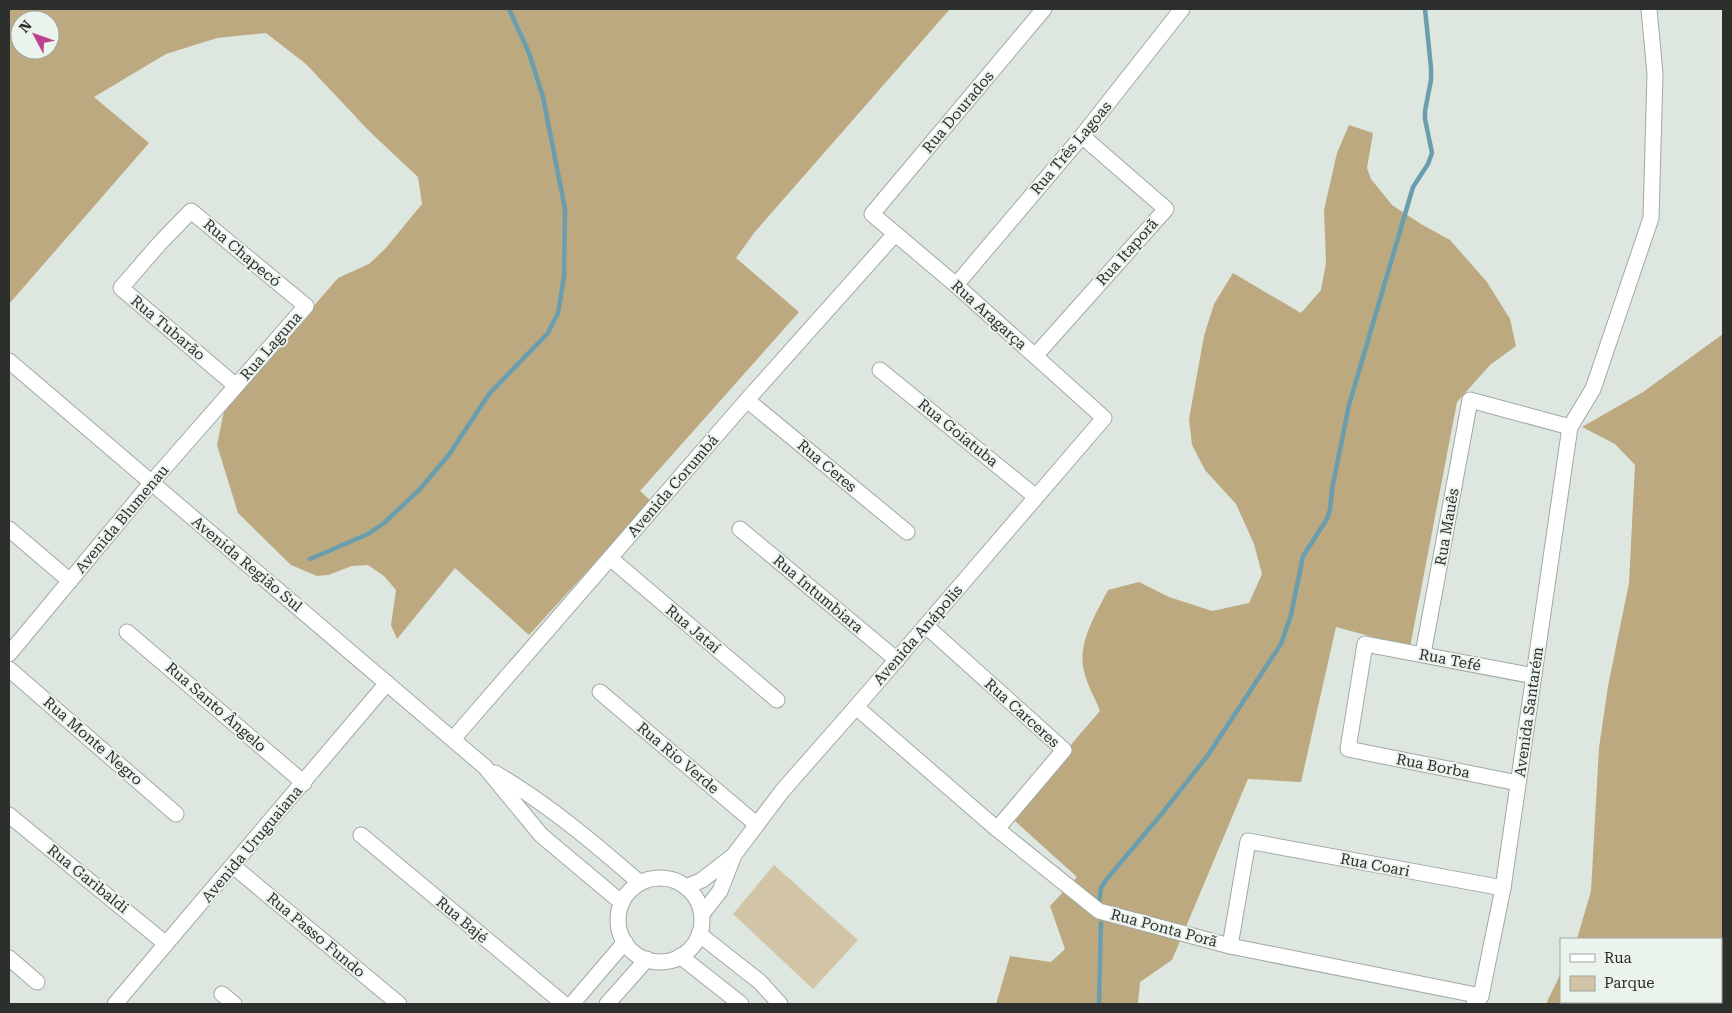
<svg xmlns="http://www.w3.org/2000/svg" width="1732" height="1013" viewBox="0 0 1732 1013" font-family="'Roboto Serif',serif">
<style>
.green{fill:#d2c4a6}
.forest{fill:#bca97f;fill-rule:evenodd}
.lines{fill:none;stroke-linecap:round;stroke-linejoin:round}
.stream{stroke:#6a9eaf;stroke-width:4.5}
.minor-casing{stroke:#a2a9a4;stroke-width:17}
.minor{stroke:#fff;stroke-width:15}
.labels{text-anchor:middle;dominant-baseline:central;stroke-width:4;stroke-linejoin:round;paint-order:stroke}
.street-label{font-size:15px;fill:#2c2f2c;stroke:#ebf3ed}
</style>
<rect width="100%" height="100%" fill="#dee6e0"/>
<polygon class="green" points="774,865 858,940 813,989 733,914"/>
<g class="forest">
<path d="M9 9H950L754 233 736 258 799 312 640 491 651 501 529 635 455 568 397 639 391 625 396 590 384 576 368 565 352 566 328 575 317 576 291 565 238 513 217 445 224 411 259 369 338 278 369 264 385 249 422 204 418 177 370 132 306 64 266 33 217 38 166 54 94 97 149 143 9 304ZM20 20H50V50H20Z"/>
<path d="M1349 125 1373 133 1367 168 1371 179 1392 205 1421 224 1450 240 1487 282 1510 319 1516 346 1490 365 1457 402 1410 647 1336 627 1301 782 1248 779 1172 960 1140 982 1138 1004H996L1010 956 1051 962 1065 949 1050 906 1077 877 1015 821 1074 741 1100 711C1095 698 1087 685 1084 671 1077 643 1096 614 1108 590L1139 582 1169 597 1212 611 1249 603 1262 574 1254 544 1236 504 1205 470 1192 445 1189 419 1204 336 1214 304 1233 273 1301 313 1321 290 1326 263 1324 210 1337 153Z"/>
<polygon points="1723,334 1723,1004 1546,1004 1561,973 1561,1002 1721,1002 1721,939 1577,939 1591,891 1599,748 1608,686 1629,583 1635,465 1615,444 1582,427 1643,392"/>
</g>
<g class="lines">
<g class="stream">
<polyline points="310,559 368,534 384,523 419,490 448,456 489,394 548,333 558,313 564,277 565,209 543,97 529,53 509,9"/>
<polyline points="1099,902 1101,888 1106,880 1164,811 1208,755 1281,644 1291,615 1303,556 1327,519 1330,510 1332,489 1349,405 1413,187 1428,164 1432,153 1425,119 1425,111 1431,80 1431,68 1425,9"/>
<polyline points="1099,1004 1101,923"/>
</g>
<defs>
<g id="minor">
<polyline points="956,285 1082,136 1182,9"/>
<polyline points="1035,356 1166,209 1082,136"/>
<polyline points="9,361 485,767 541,835 622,903"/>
<polyline points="880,370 1036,497"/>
<polyline points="747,400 907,532"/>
<polyline points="9,529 70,581"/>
<polyline points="740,529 897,660"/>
<polyline points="610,558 777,700"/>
<polyline points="926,626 1064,750 997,829"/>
<polyline points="127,632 304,783"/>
<polyline points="9,654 152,482 306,306 191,211 159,244 121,288 236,386"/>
<polyline points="1423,654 1470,400 1570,427"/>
<polyline points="9,669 176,814"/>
<polyline points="600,692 756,824"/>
<polyline points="856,707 997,829 1099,911 1230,946 1481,996"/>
<polyline points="453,739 747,400 895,234"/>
<path d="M495 773C548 804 594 843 640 883"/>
<polyline points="1518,783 1348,749 1365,644 1534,676"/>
<polyline points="9,815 166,944"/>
<polyline points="361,835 564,1004"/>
<polyline points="233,866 399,1004"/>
<circle cx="660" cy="920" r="42"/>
<polyline points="686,887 702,880 733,856"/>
<polyline points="702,914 720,891 734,855 783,790 856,707 1104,418 956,285 872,214 1044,9"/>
<polyline points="699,934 760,982 780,1004"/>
<polyline points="1230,946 1248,841 1503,888"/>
<polyline points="680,956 741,1004"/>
<polyline points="9,958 37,982"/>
<polyline points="222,994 234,1004"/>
<polyline points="115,1004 387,683"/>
<polyline points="572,1004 625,942"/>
<polyline points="607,1004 647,959"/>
<polyline points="1474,1004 1481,996 1503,888 1570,427 1593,389 1651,218 1655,74 1649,9"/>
</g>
</defs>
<use href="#minor" class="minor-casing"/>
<use href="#minor" class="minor"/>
</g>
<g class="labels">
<g class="street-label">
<text transform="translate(958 112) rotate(-50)">Rua Dourados</text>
<text transform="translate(1071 148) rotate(-50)">Rua Três Lagoas</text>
<text transform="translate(1127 252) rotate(-48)">Rua Itaporã</text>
<text transform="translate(242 253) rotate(40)">Rua Chapecó</text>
<text transform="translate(989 315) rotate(42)">Rua Aragarça</text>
<text transform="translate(168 328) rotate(40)">Rua Tubarão</text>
<text transform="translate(271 346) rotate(-49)">Rua Laguna</text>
<text transform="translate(958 433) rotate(39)">Rua Goiatuba</text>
<text transform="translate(827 466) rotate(40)">Rua Ceres</text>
<text transform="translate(673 486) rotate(-49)">Avenida Corumbá</text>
<text transform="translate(122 519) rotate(-50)">Avenida Blumenau</text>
<text transform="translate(1447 527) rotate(-80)">Rua Mauês</text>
<text transform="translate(247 564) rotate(40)">Avenida Região Sul</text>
<text transform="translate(818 594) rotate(40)">Rua Intumbiara</text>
<text transform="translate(693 629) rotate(40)">Rua Jataí</text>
<text transform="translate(918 635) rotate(-49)">Avenida Anápolis</text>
<text transform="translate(1450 660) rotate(11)">Rua Tefé</text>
<text transform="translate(216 707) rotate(41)">Rua Santo Ângelo</text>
<text transform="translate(1529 712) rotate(-82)">Avenida Santarém</text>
<text transform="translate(1022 713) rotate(42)">Rua Carceres</text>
<text transform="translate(93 741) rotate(41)">Rua Monte Negro</text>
<text transform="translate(678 758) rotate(40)">Rua Rio Verde</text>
<text transform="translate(1433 766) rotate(11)">Rua Borba</text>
<text transform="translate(252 844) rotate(-50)">Avenida Uruguaiana</text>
<text transform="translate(1375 865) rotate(11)">Rua Coari</text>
<text transform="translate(88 879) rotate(39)">Rua Garibaldi</text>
<text transform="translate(462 920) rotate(40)">Rua Bajé</text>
<text transform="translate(1164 928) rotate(15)">Rua Ponta Porã</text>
<text transform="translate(316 935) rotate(40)">Rua Passo Fundo</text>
</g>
</g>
<rect width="1732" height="1013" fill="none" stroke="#2c2f2c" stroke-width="20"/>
<rect x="1560" y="938" width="162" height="65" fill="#ebf3ed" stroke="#9fa5a0"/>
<rect x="1570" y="954" width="25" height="8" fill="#ffffff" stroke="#9fa5a0"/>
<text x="1604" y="963" font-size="15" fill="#2c2f2c">Rua</text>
<rect x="1570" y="976" width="25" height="15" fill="#d2c4a6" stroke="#9fa5a0"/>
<text x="1604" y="988" font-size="15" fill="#2c2f2c">Parque</text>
<g transform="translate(35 35) rotate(311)"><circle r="24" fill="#ebf3ed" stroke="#9fa5a0"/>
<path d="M0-4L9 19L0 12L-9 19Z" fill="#be418f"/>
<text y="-8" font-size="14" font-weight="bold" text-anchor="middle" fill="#2c2f2c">N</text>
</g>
</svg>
